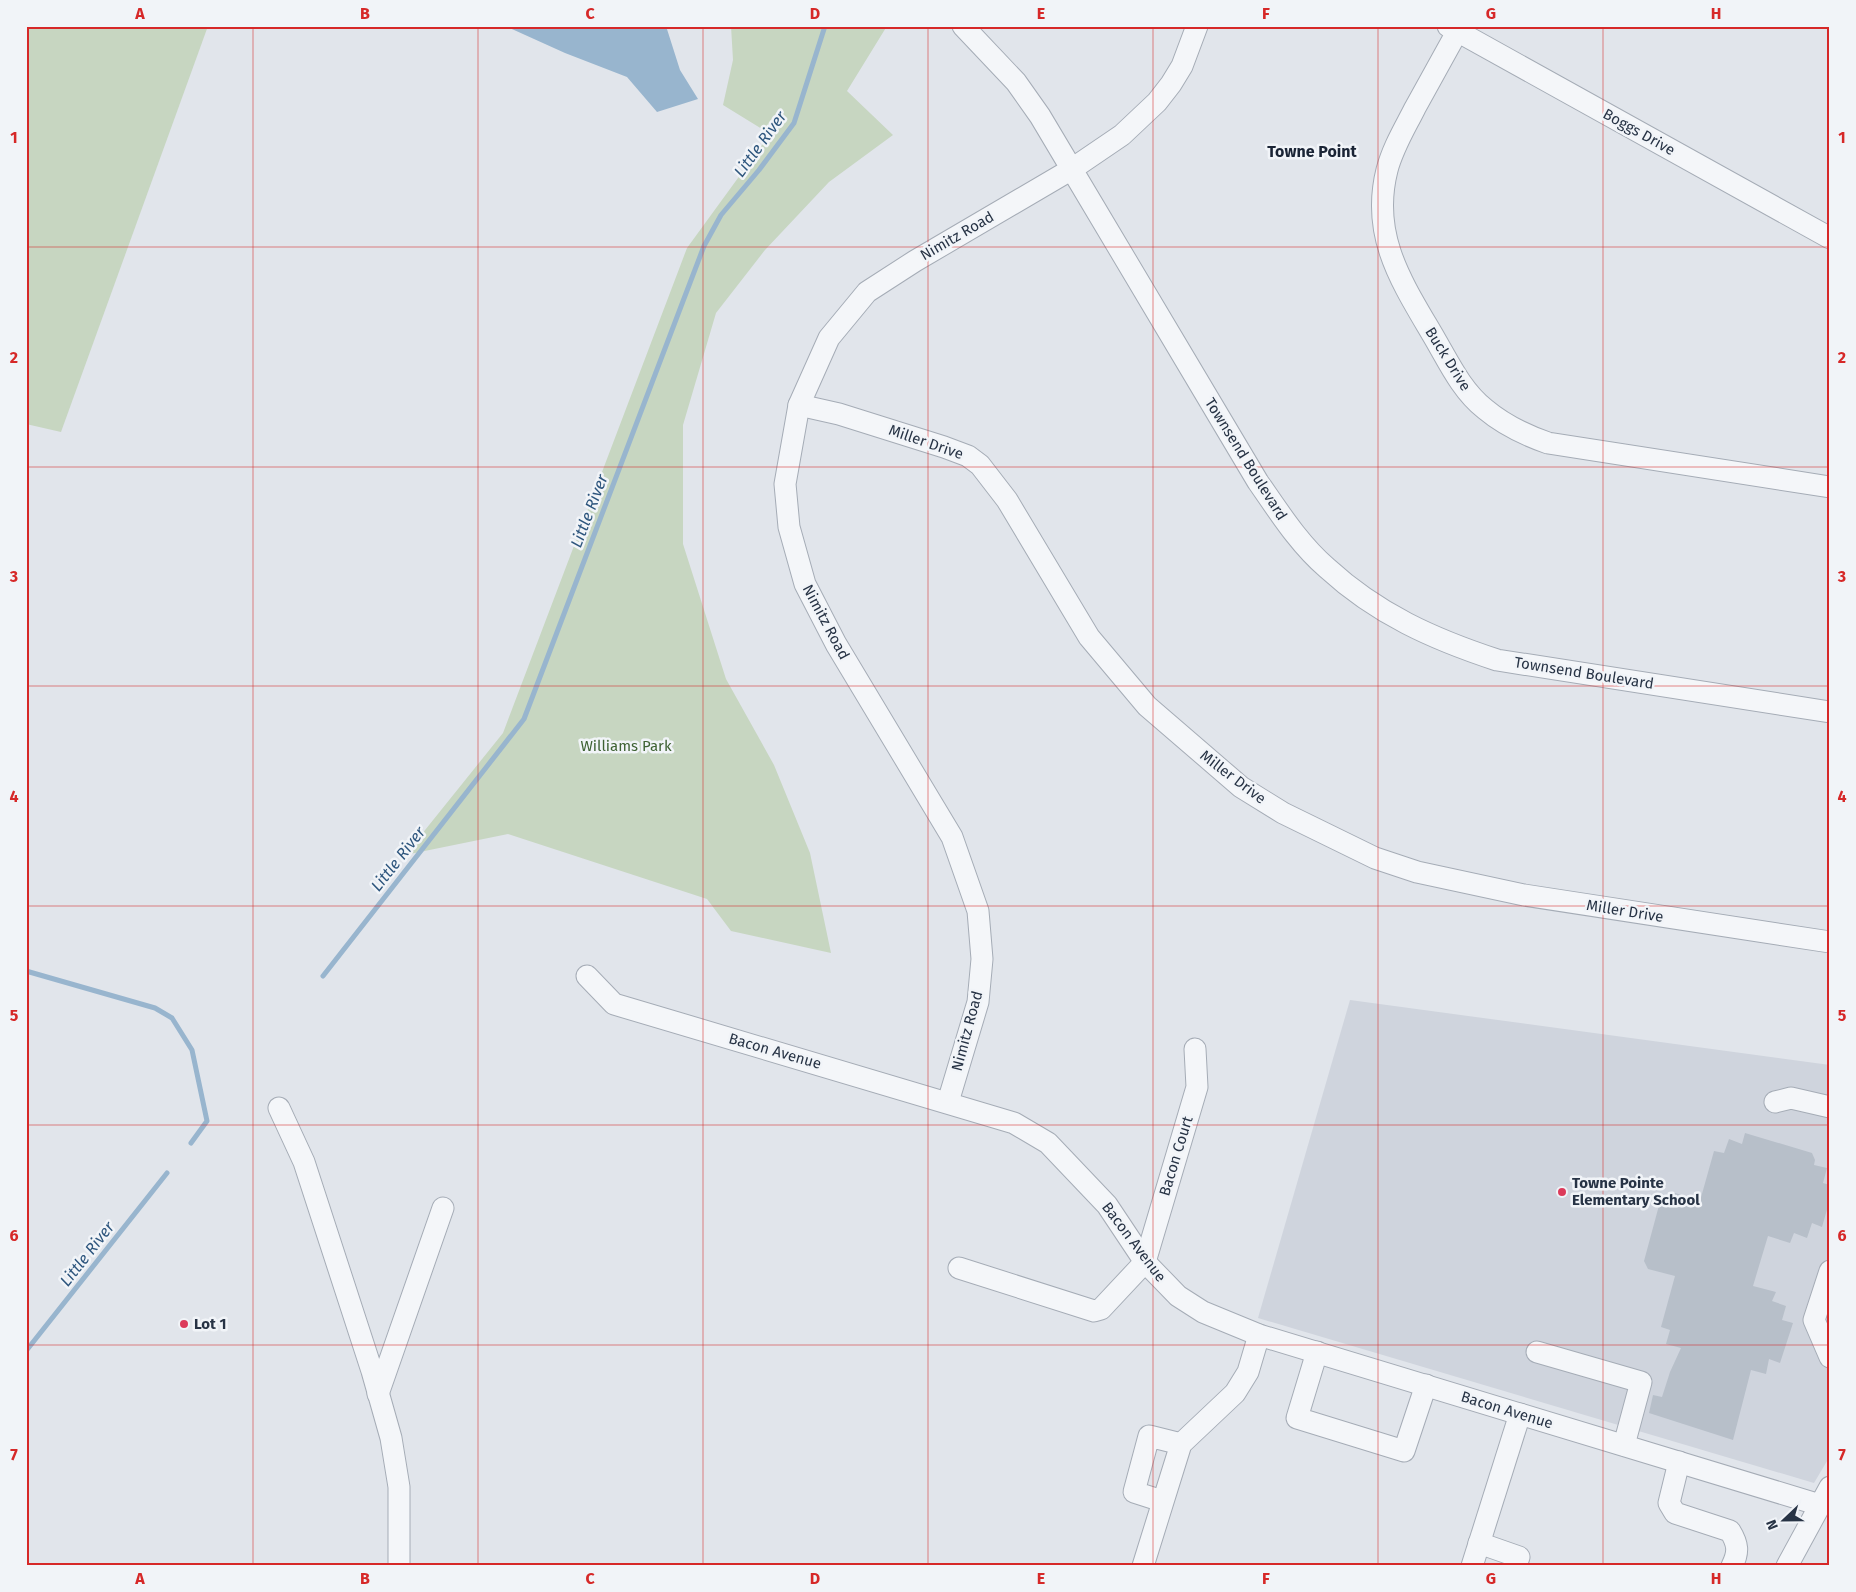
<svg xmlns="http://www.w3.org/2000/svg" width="1856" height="1592" viewBox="0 0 1856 1592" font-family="'Fira Sans',sans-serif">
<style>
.built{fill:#cfd4dd}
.green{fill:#c7d6c1}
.water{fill:#98b5ce}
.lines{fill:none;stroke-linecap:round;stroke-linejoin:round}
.stream{stroke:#98b5ce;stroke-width:5}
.building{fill:#b7bfc9}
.minor-casing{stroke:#a5acb6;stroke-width:23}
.minor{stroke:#f4f6f9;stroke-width:21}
.grid{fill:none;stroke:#d62828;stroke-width:1;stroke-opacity:0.55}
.poi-dot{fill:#dc3a5a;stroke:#f1f4f8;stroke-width:2}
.labels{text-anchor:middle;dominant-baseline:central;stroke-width:5;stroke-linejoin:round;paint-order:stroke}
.street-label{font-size:15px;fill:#273345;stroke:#f1f4f8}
.park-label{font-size:15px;fill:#3e6233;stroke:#f1f4f8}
.poi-label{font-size:15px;font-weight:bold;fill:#273345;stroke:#f1f4f8;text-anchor:start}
.water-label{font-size:16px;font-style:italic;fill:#2d557d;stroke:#f1f4f8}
.neighbourhood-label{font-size:16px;font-weight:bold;fill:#1a2435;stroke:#f1f4f8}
.neatline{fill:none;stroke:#d62828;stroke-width:2}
.grid-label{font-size:16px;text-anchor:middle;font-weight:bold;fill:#d62828}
</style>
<rect width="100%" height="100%" fill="#e1e5eb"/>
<polygon class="built" points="1350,1000 1830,1065 1830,1456 1814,1483 1258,1318"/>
<g class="green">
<polygon points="26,26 208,26 61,432 26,424"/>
<polygon points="731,26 887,26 847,91 893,135 829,182 765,250 716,313 683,425 683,544 726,679 774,765 810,853 831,953 731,931 707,899 508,834 405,855 503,733 687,248 770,134 723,105 733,60"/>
</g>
<polygon class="water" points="505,26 666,26 680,70 698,99 657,112 627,77 565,53"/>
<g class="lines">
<g class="stream">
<polyline points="26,971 155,1008 172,1018 192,1050 207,1121 191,1143"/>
<polyline points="323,976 524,719 704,246 721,215 759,170 794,123 825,26"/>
<polyline points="26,1351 167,1173"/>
</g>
</g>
<polygon class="building" points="1745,1133 1812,1153 1815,1160 1814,1165 1827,1168 1823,1183 1830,1185 1830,1199 1822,1227 1812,1223 1807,1238 1794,1233 1790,1243 1768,1236 1753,1286 1776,1292 1772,1301 1786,1306 1782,1320 1793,1323 1780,1363 1769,1359 1766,1374 1751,1370 1733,1440 1649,1413 1653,1395 1662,1397 1670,1372 1681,1348 1666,1344 1670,1330 1661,1327 1675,1276 1648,1269 1644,1261 1661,1198 1675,1193 1700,1201 1714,1151 1724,1153 1729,1139 1742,1144"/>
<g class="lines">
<defs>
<g id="minor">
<path d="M963 26 1016 82 1040 116 1258 482C1279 512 1299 544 1327 568 1377 614 1433 639 1497 660L1830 712"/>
<polyline points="1448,26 1830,238"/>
<path d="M1457 32C1443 57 1429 83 1415 108 1405 128 1393 147 1387 170 1370 237 1403 284 1435 339 1449 363 1462 391 1485 409 1504 425 1525 435 1548 443L1830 487"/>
<polyline points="799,405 839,414 944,447 968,456 980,465 1007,500 1089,637 1147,706 1241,787 1283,813 1375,858 1417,872 1524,895 1830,942"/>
<polyline points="587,976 614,1004 1014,1123 1048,1143 1107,1205 1145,1262 1178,1296 1203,1312 1259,1335 1820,1505"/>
<polyline points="948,1102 978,1002 982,959 978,911 952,837 836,644 805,584 789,527 785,484 799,405 829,338 867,292 915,261 1072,169 1122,135 1157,102 1171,84 1182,66 1197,26"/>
<polyline points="1775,1102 1791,1098 1830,1107"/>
<polyline points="279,1108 304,1162 372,1371 391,1438 399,1487 399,1566"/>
<polyline points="959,1268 1094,1311 1101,1309 1145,1262 1197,1087 1195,1049"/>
<polyline points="1830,1271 1814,1320 1830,1357"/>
<polyline points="1317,1352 1297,1418 1404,1451 1426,1385"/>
<polyline points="1537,1352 1641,1382 1624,1445"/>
<polyline points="378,1394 443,1208"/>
<path d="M1679 1462 1669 1503 1675 1513 1730 1531C1738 1544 1739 1552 1732 1566"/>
<polyline points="1162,1501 1134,1492 1149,1436 1181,1444"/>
<polyline points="1479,1543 1519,1557 1516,1566"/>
<polyline points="1143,1566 1181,1444 1235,1393 1248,1372 1259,1335"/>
<polyline points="1472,1566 1520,1414"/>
<polyline points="1787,1566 1830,1487"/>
</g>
</defs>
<use href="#minor" class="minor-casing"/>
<use href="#minor" class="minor"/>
</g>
<path class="grid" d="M253 26V1566M478 26V1566M703 26V1566M928 26V1566M1153 26V1566M1378 26V1566M1603 26V1566M26 247H1830M26 467H1830M26 686H1830M26 906H1830M26 1125H1830M26 1345H1830"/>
<g class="poi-dot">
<circle cx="1562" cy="1192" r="5"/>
<circle cx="184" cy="1324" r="5"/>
</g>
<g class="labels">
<g class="street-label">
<text transform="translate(1639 132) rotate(29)">Boggs Drive</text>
<text transform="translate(957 236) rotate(-30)">Nimitz Road</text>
<text transform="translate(1448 359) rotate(58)">Buck Drive</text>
<text transform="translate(926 442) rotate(19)">Miller Drive</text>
<text transform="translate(1246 459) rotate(58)">Townsend Boulevard</text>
<text transform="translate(826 622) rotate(62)">Nimitz Road</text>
<text transform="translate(1584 673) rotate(9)">Townsend Boulevard</text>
<text transform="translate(1233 777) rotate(37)">Miller Drive</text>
<text transform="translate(1625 911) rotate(9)">Miller Drive</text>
<text transform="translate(967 1031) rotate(-75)">Nimitz Road</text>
<text transform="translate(775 1051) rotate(16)">Bacon Avenue</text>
<text transform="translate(1176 1156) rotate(-73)">Bacon Court</text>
<text transform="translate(1134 1242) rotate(53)">Bacon Avenue</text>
<text transform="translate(1507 1410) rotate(17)">Bacon Avenue</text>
</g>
<g class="park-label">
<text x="626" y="746">Williams Park</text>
</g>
<g class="poi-label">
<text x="1572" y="1183">Towne Pointe<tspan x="1572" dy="17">Elementary School</tspan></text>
<text x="194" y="1324">Lot 1</text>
</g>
<g class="water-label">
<text transform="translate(760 144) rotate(-54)">Little River</text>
<text transform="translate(589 511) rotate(-69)">Little River</text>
<text transform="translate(398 859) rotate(-52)">Little River</text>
<text transform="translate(87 1254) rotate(-52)">Little River</text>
</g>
<g class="neighbourhood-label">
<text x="1312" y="151">Towne Point</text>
</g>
</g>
<rect width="1856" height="1592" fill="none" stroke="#f1f4f8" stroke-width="55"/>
<g transform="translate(1784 1520) rotate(248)" stroke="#f1f4f8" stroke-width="4" paint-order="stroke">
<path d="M0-4L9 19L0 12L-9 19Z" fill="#273345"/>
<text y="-8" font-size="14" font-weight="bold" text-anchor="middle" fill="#273345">N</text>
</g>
<rect x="28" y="28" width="1800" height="1536" class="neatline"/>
<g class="grid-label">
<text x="140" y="19">A</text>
<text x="365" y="19">B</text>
<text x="590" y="19">C</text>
<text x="815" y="19">D</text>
<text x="1041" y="19">E</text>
<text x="1266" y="19">F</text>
<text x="1491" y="19">G</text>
<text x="1716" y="19">H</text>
<text x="14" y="143">1</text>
<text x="1842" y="143">1</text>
<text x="14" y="363">2</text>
<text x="1842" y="363">2</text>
<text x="14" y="582">3</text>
<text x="1842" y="582">3</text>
<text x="14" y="802">4</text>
<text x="1842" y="802">4</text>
<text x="14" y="1021">5</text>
<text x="1842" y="1021">5</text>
<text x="14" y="1241">6</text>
<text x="1842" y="1241">6</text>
<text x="14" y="1460">7</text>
<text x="1842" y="1460">7</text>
<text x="140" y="1584">A</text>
<text x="365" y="1584">B</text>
<text x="590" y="1584">C</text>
<text x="815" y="1584">D</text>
<text x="1041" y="1584">E</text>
<text x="1266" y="1584">F</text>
<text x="1491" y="1584">G</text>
<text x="1716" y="1584">H</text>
</g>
</svg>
